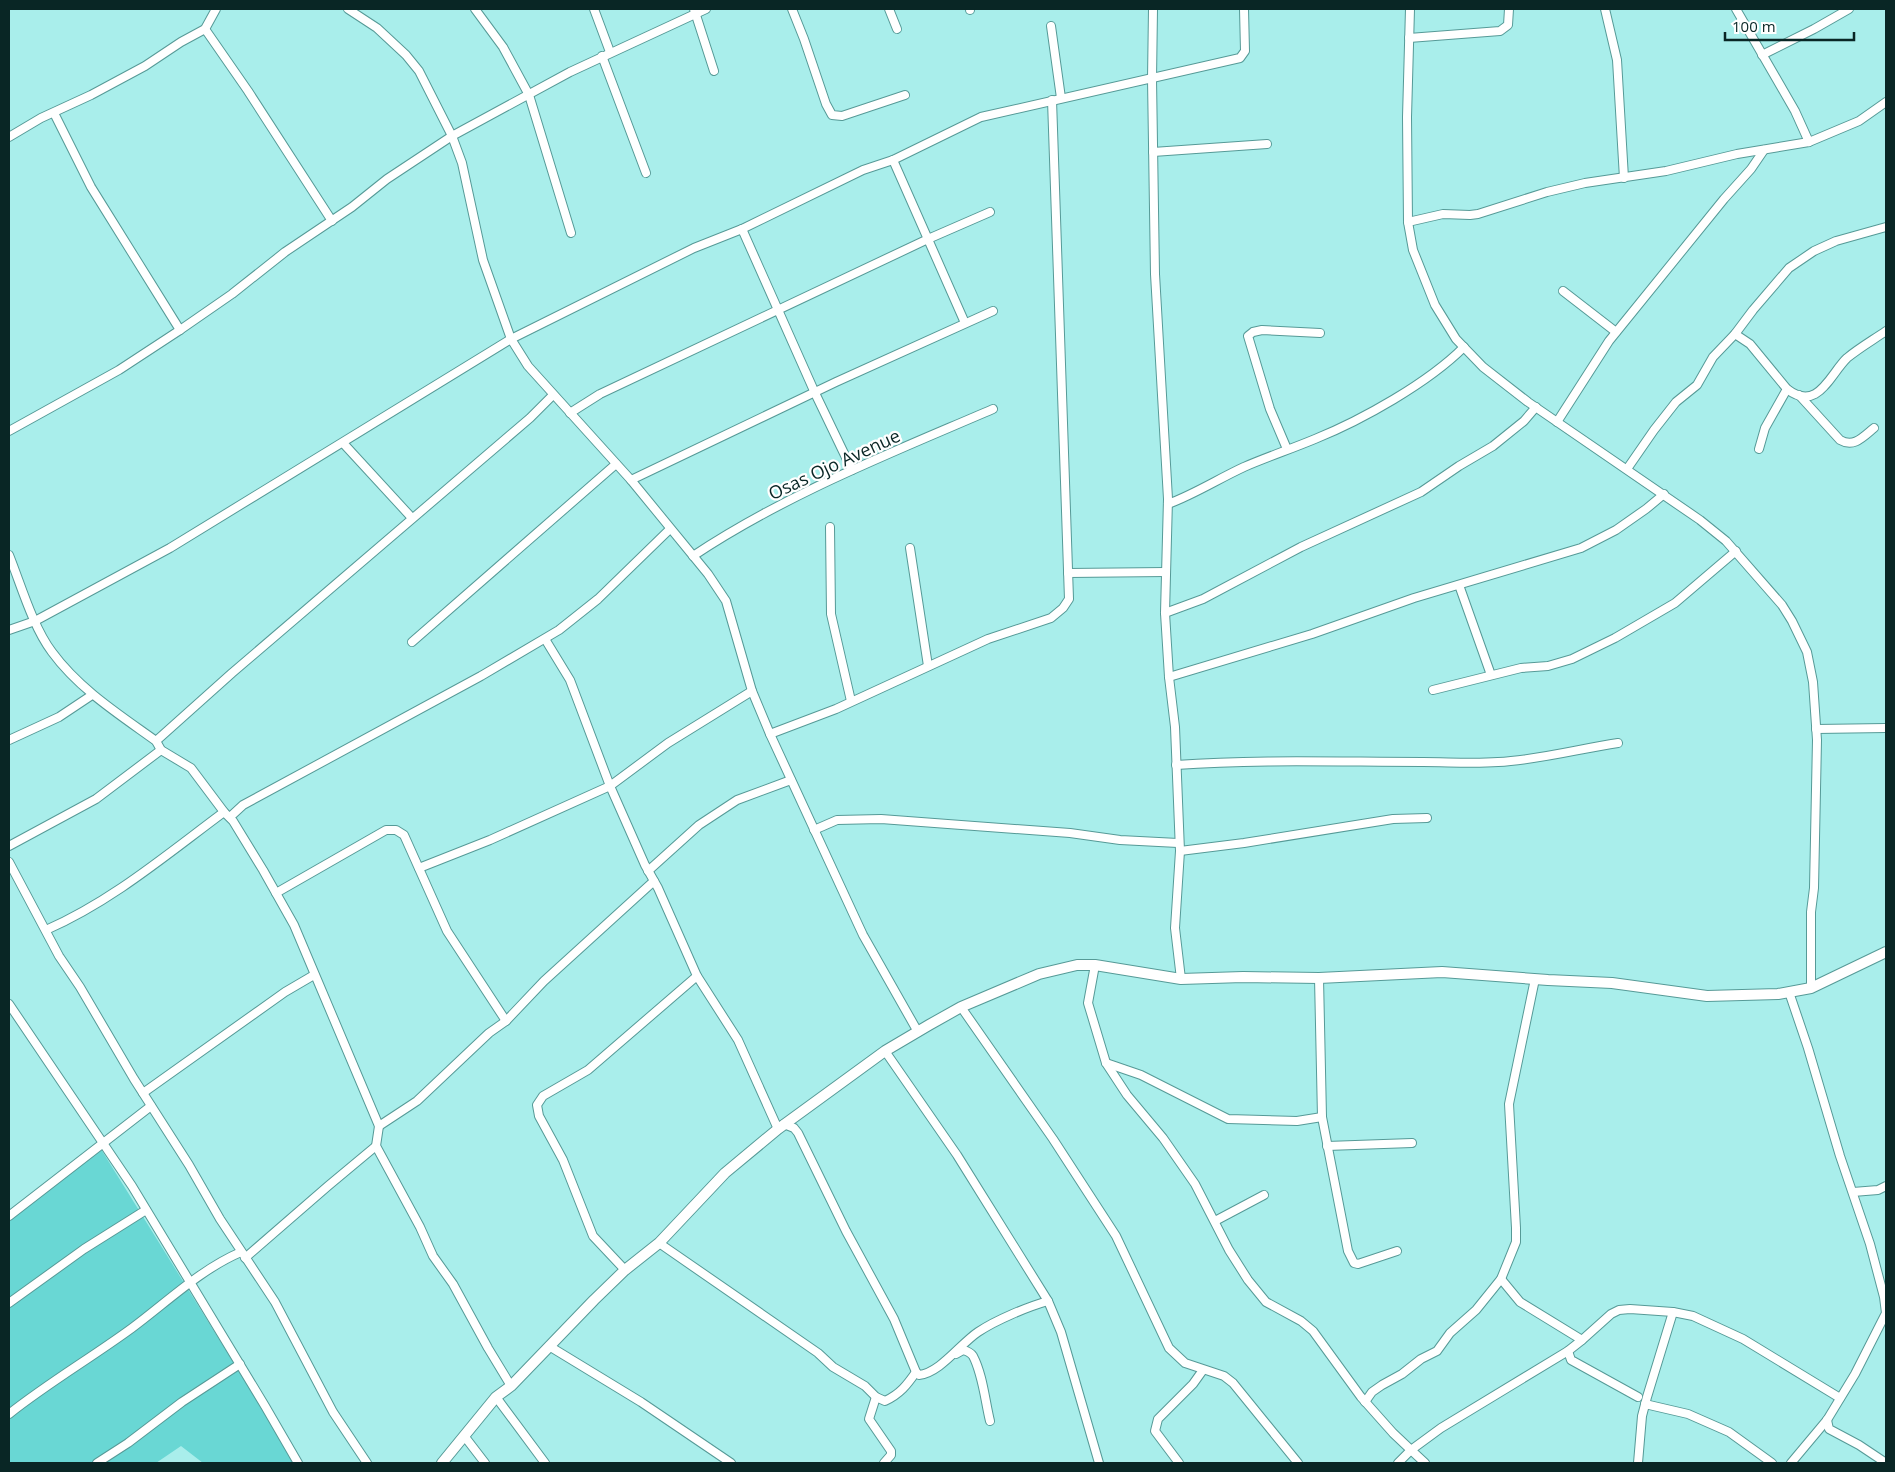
<svg xmlns="http://www.w3.org/2000/svg" width="1895" height="1472" viewBox="0 0 1895 1472" font-family="'Open Sans',sans-serif">
<style>
.green{fill:#69d7d4}
.lines{fill:none;stroke-linecap:round;stroke-linejoin:round}
.street-casing{stroke:#569a97;stroke-width:10}
.secondary-casing{stroke:#569a97;stroke-width:12}
.street{stroke:#fff;stroke-width:8}
.secondary{stroke:#fff;stroke-width:10}
.labels{text-anchor:middle;dominant-baseline:central;stroke-width:4.5;stroke-linejoin:round;paint-order:stroke}
.street-label{font-size:18px;fill:#092625;stroke:#fff}
</style>
<rect width="100%" height="100%" fill="#a9eeeb"/>
<polygon class="green" points="99,1146 296,1463 203,1463 181,1446 156,1463 9,1463 9,1217"/>
<g class="lines">
<defs>
<g id="street">
<polyline points="348,9 377,28 406,55 419,71 452,136 462,163 483,260 511,339 528,366 631,480 708,574 726,601 752,691 770,734 863,935 918,1032"/>
<polyline points="475,9 503,47 529,95 571,233"/>
<polyline points="594,9 610,52"/>
<polyline points="694,9 714,71"/>
<polyline points="792,9 804,39 826,104 832,115 842,116 905,95"/>
<polyline points="889,9 897,29"/>
<polyline points="970,9 970,10"/>
<polyline points="1153,9 1152,79 1155,274 1168,499 1165,613 1169,677 1175,727 1180,851 1175,928 1181,979"/>
<polyline points="1410,9 1407,117 1408,222 1413,250 1435,305 1456,339 1483,367 1528,402 1700,520 1726,541 1782,605 1792,621 1807,652 1813,682 1817,740 1814,888 1811,912 1811,988"/>
<polyline points="1605,9 1617,60 1624,178"/>
<polyline points="1736,9 1795,111 1809,142"/>
<polyline points="1051,26 1061,98"/>
<polyline points="205,29 248,91 332,221"/>
<polyline points="1409,38 1500,31 1508,25 1509,9"/>
<polyline points="1762,55 1814,29 1849,9"/>
<polyline points="602,56 646,173"/>
<polyline points="54,113 91,187 180,330"/>
<polyline points="9,137 41,118 91,95 145,66 181,42 205,29 216,9"/>
<polyline points="1153,152 1267,144"/>
<polyline points="893,160 965,323"/>
<polyline points="1408,222 1443,214 1470,215 1478,214 1547,192 1585,183 1666,171 1737,154 1809,142 1859,121 1886,102"/>
<polyline points="742,229 815,393 852,470"/>
<polyline points="1563,291 1616,332"/>
<path d="M1735 334 1750 344 1787 389C1818 413 1830 374 1847 358 1859 348 1873 340 1886 331"/>
<path d="M1799 395 1840 440C1854 448 1863 437 1874 428"/>
<polyline points="570,413 600,394 928,239 990,212"/>
<polyline points="1557,422 1609,341 1724,199 1751,169 1764,150"/>
<polyline points="9,431 119,370 180,330 232,294 285,252 352,207 387,179 452,136 570,72 706,9"/>
<polyline points="343,443 412,518"/>
<polyline points="1287,449 1270,409 1248,336 1253,332 1262,330 1320,333"/>
<polyline points="1759,449 1765,428 1787,389"/>
<polyline points="1627,469 1654,430 1676,402 1697,385 1713,357 1735,334 1753,310 1789,268 1814,251 1836,241 1886,227"/>
<polyline points="631,480 836,382 993,311"/>
<path d="M1168 504C1195 494 1218 479 1244 467 1267 457 1291 449 1315 439 1362 420 1428 383 1464 347"/>
<polyline points="830,527 831,614 851,701"/>
<polyline points="910,548 928,666"/>
<path d="M9 555C21 585 33 627 52 652 79 689 120 715 156 741L161 750 191 768 224 812 233 821 263 870 294 925 379 1126 376 1146 420 1227 433 1256 453 1284 488 1348 511 1386"/>
<path d="M693 556C786 494 891 453 993 409"/>
<polyline points="1068,573 1166,572"/>
<polyline points="1459,585 1491,675"/>
<polyline points="1165,613 1203,599 1301,547 1421,492 1459,466 1493,446 1524,421 1536,407"/>
<polyline points="9,630 35,621 170,548 511,339 694,248 742,229 863,170 893,160 981,117 1240,58 1245,51 1244,9"/>
<polyline points="545,639 570,680 610,786 645,865 658,888 697,976 738,1040 778,1129"/>
<polyline points="412,642 616,464"/>
<polyline points="1169,677 1312,634 1414,598 1581,548 1616,530 1646,509 1664,494"/>
<polyline points="1433,690 1521,668 1548,666 1572,659 1615,638 1675,603 1736,551"/>
<polyline points="1816,729 1886,728"/>
<polyline points="770,734 836,709 988,639 1051,618 1063,608 1069,599 1052,100"/>
<polyline points="9,740 59,717 92,695"/>
<polyline points="156,741 232,673 530,418 553,395"/>
<path d="M1176 765C1258 759 1340 762 1423 762 1448 762 1473 764 1498 762 1539 760 1578 749 1618 743"/>
<polyline points="230,817 243,805 481,676 559,630 598,599 670,529"/>
<polyline points="814,830 837,820 881,819 1070,833 1120,840 1178,843"/>
<polyline points="9,846 96,799 161,750"/>
<polyline points="1180,851 1244,843 1393,819 1427,818"/>
<polyline points="9,862 59,956 80,987 134,1079 189,1165 220,1219 275,1302 333,1412 367,1463"/>
<polyline points="419,868 490,840 610,786 668,743 752,691"/>
<polyline points="648,871 699,825 737,800 791,780"/>
<polyline points="276,893 386,830 396,830 404,835 447,931 506,1021"/>
<path d="M46 930C112 901 166 855 224 812"/>
<polyline points="1095,965 1088,1003 1106,1063 1127,1095 1163,1138 1195,1184 1229,1250 1248,1280 1266,1302 1301,1321 1313,1331 1361,1397 1393,1433 1411,1450 1398,1463"/>
<polyline points="1319,978 1322,1117 1348,1251 1354,1263 1358,1264 1397,1251"/>
<polyline points="1789,992 1808,1048 1840,1156 1870,1244 1884,1297 1886,1313 1855,1374 1827,1420 1791,1463"/>
<polyline points="9,1004 132,1186 265,1406 298,1463"/>
<polyline points="961,1007 1053,1139 1116,1236 1169,1348 1185,1363 1224,1376 1233,1383 1298,1463"/>
<polyline points="885,1051 957,1155 1048,1301 1061,1332 1099,1463"/>
<polyline points="1106,1063 1141,1075 1228,1119 1297,1121 1322,1117"/>
<polyline points="143,1093 285,992 314,975"/>
<path d="M784 1124 794 1128 798 1133 846 1231 894 1319 916 1372 919 1375C940 1373 960 1344 978 1332 996 1320 1027 1307 1048 1301"/>
<polyline points="379,1126 417,1101 489,1033 506,1021 544,981 654,881"/>
<polyline points="1327,1146 1412,1143"/>
<polyline points="1853,1192 1878,1190 1886,1186"/>
<polyline points="9,1216 151,1106"/>
<polyline points="1215,1221 1264,1195"/>
<path d="M659 1243 818 1353 833 1367 865 1386 876 1397 885 1401C900 1394 907 1385 916 1372"/>
<polyline points="245,1258 328,1186 376,1146"/>
<polyline points="625,1270 593,1236 563,1160 539,1116 537,1105 543,1096 588,1070 697,976"/>
<polyline points="1501,1279 1520,1302 1582,1340"/>
<polyline points="9,1303 84,1249 146,1210"/>
<polyline points="549,1346 641,1402 731,1463"/>
<polyline points="1568,1351 1571,1360 1638,1397"/>
<path d="M956 1354 963 1350C967 1351 971 1353 973 1356 983 1375 985 1401 990 1421"/>
<polyline points="496,1397 545,1463"/>
<polyline points="876,1397 869,1419 891,1451 891,1455 884,1463"/>
<polyline points="1365,1402 1372,1392 1382,1385 1402,1374 1421,1359 1437,1351 1450,1333 1476,1310 1501,1279 1516,1242 1516,1228 1509,1104 1535,979"/>
<polyline points="1645,1404 1688,1414 1729,1432 1772,1463"/>
<path d="M9 1414C48 1383 91 1358 132 1328 167 1302 201 1269 241 1252"/>
<polyline points="1827,1420 1829,1429 1859,1445 1886,1463"/>
<polyline points="465,1437 485,1463"/>
<polyline points="97,1463 128,1443 182,1402 240,1364"/>
<polyline points="1179,1463 1155,1431 1158,1419 1193,1384 1203,1370"/>
<polyline points="1425,1463 1411,1450 1441,1428 1568,1351 1582,1340 1611,1314 1619,1310 1630,1309 1673,1312 1693,1316 1743,1339 1840,1398"/>
<polyline points="1638,1463 1642,1416 1647,1397 1673,1312"/>
</g>
<polyline id="secondary" points="442,1463 496,1397 511,1386 594,1300 625,1270 659,1243 725,1173 778,1129 885,1051 929,1025 961,1007 1039,974 1077,965 1095,965 1181,979 1243,977 1319,978 1442,972 1548,980 1612,983 1707,996 1778,994 1811,988 1886,952"/>
</defs>
<use href="#street" class="street-casing"/>
<use href="#secondary" class="secondary-casing"/>
<use href="#street" class="street"/>
<use href="#secondary" class="secondary"/>
</g>
<g class="labels">
<g class="street-label">
<text transform="translate(834 464) rotate(-25)">Osas Ojo Avenue</text>
</g>
</g>
<rect width="1895" height="1472" fill="none" stroke="#092625" stroke-width="20"/>
<path d="M1725 32v8h129v-8" fill="none" stroke="#092625" stroke-width="2.5"/>
<text x="1732" y="32" font-size="15" fill="#092625" stroke="#ffffff" stroke-width="4" paint-order="stroke">100 m</text>
</svg>
